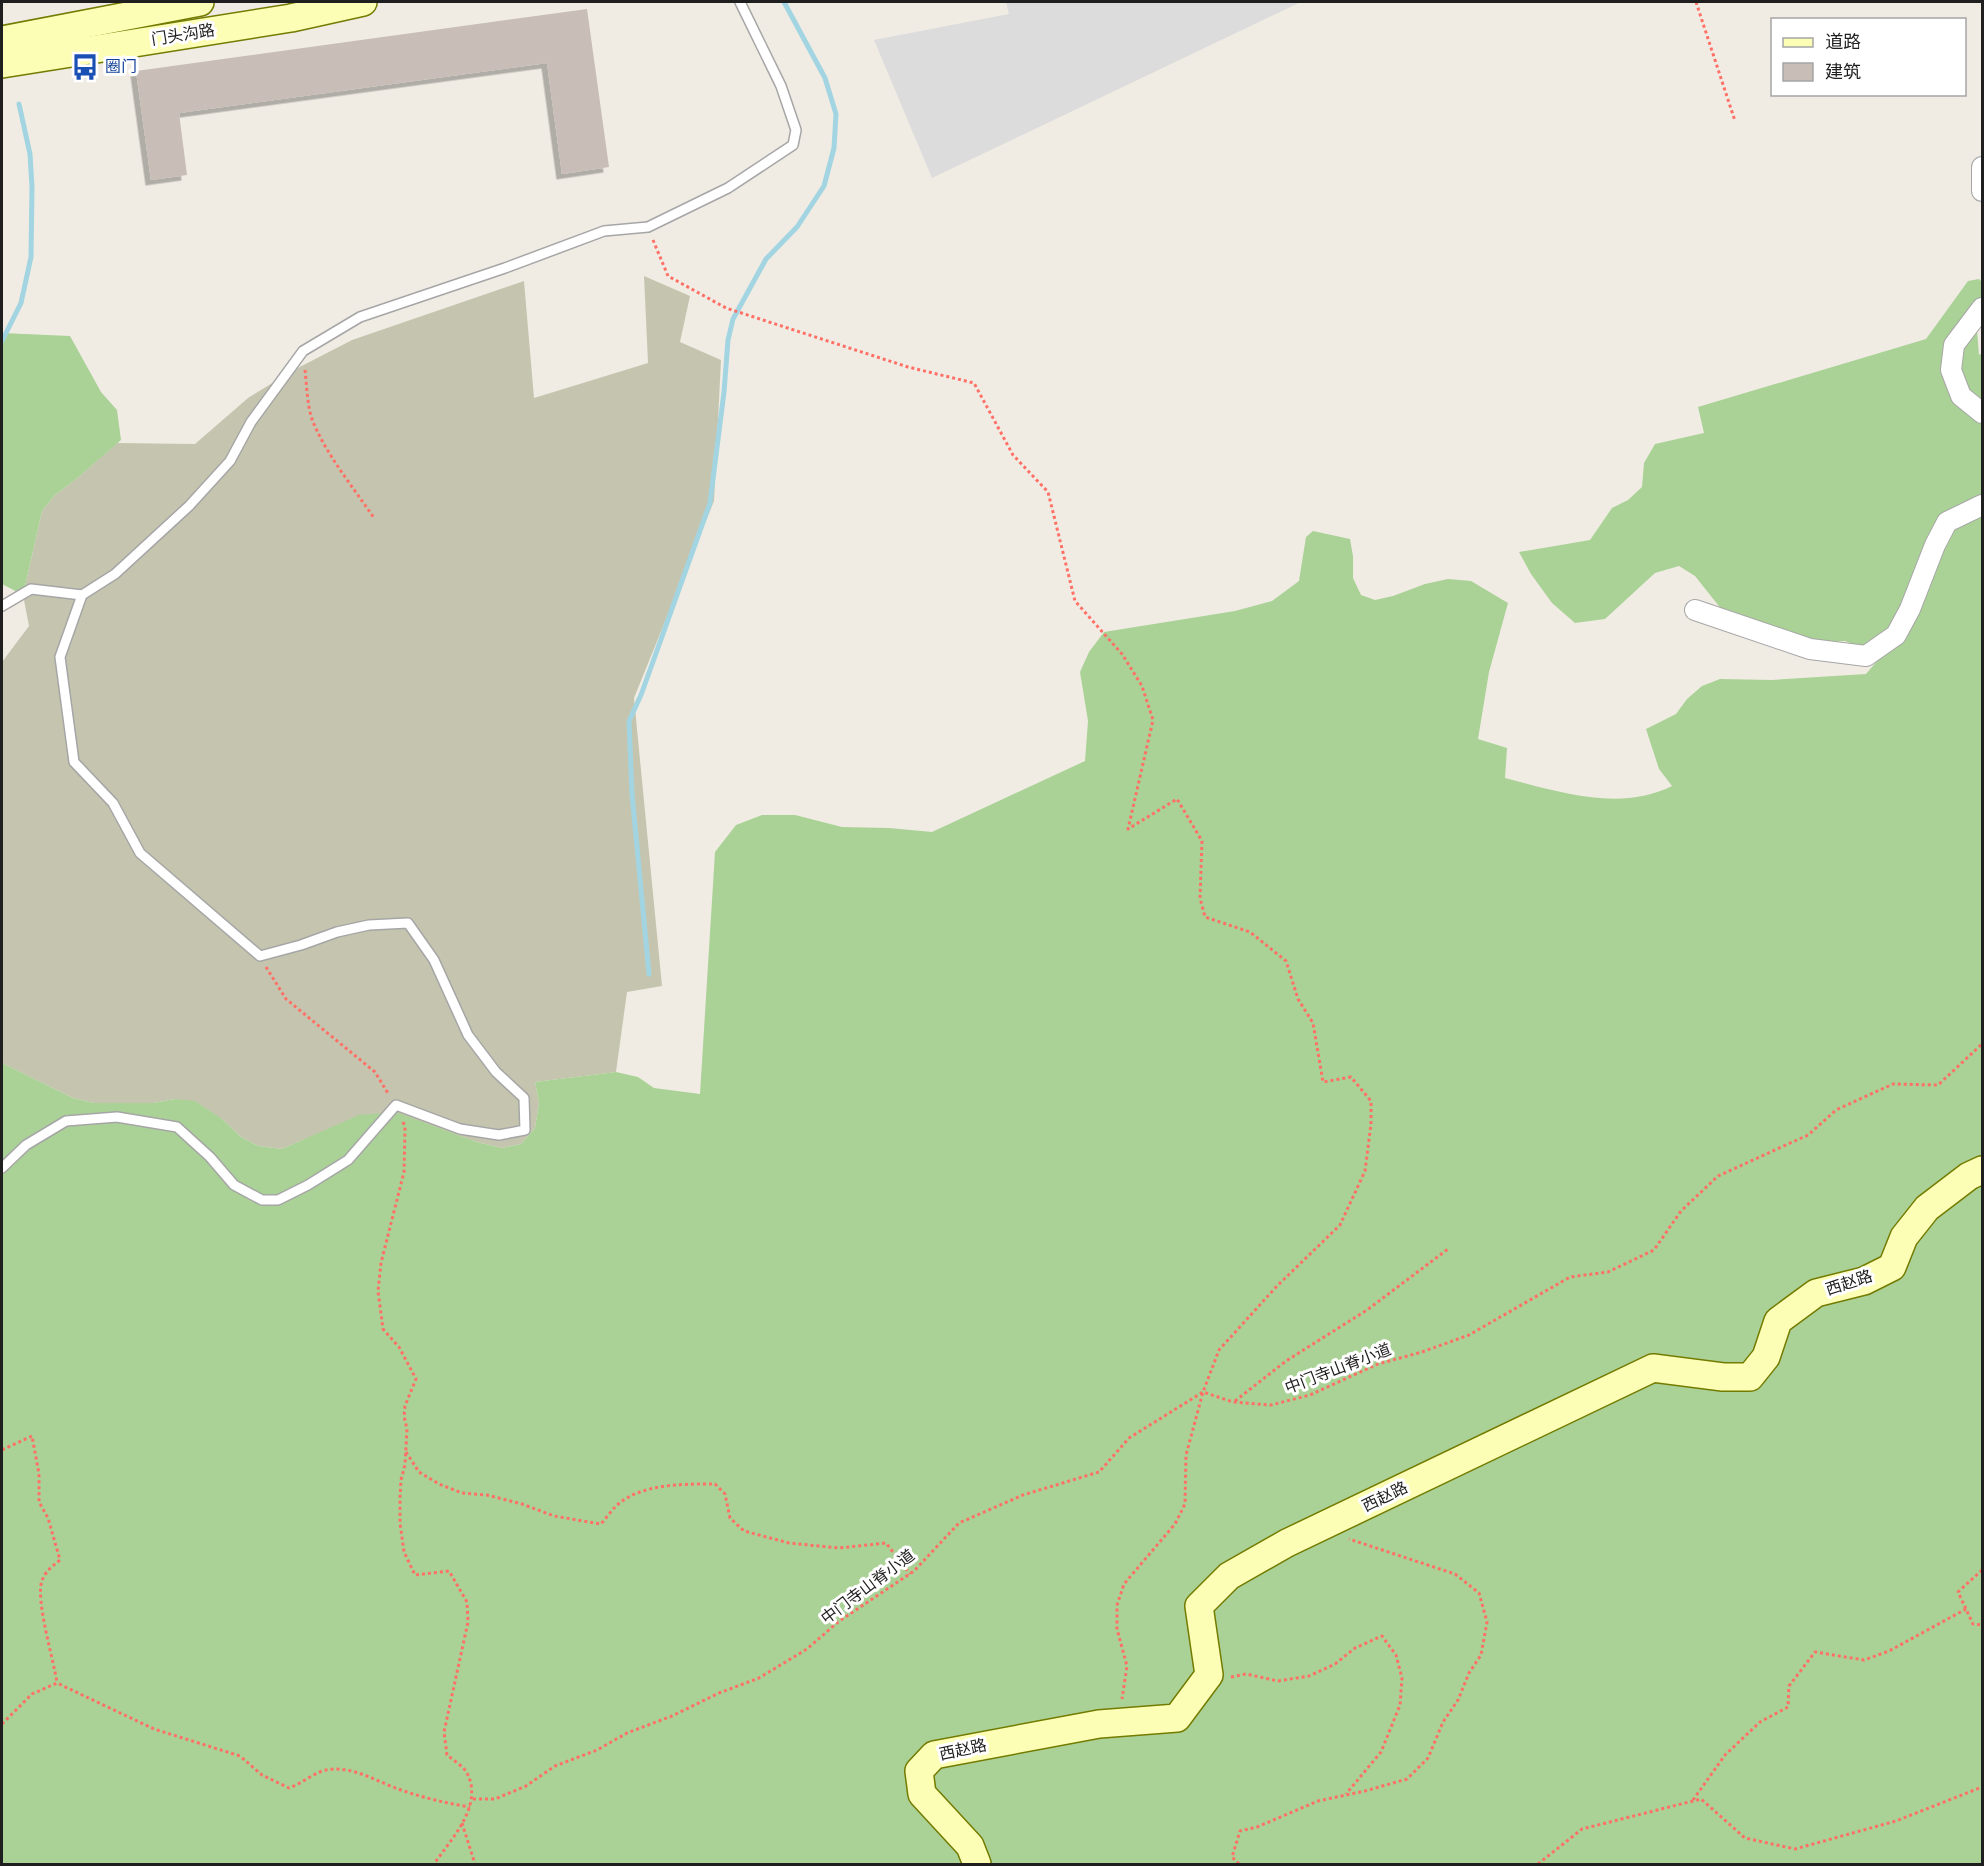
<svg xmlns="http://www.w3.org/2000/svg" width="1984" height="1866" viewBox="0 0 1984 1866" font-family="'Varela Round','Noto Sans SC',sans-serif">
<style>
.residential{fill:#dddcdc}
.construction{fill:#c5c5af}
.forest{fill:#aad296}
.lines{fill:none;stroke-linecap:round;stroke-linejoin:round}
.stream{stroke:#a2d5e1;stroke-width:5}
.building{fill:#c8beb7;filter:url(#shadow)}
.lane-casing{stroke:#a6a6a6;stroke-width:12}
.street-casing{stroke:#a6a6a6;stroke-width:22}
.secondary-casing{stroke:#737b00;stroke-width:30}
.path{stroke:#ff7066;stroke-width:3;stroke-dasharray:3 3;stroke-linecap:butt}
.lane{stroke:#fff;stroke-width:9}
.street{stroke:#fff;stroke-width:20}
.secondary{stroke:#fdfeb5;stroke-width:27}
.labels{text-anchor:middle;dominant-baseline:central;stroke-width:6;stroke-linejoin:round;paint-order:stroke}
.street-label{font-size:16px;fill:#1f1f1f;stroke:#fff}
.transit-label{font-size:16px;fill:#164399;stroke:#fff;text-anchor:start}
</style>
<defs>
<filter id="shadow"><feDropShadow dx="-5.5" dy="5.5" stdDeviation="0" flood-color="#0004"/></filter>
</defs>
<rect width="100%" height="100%" fill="#f0ece4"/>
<polygon class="residential" points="1006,2 1301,2 932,178 874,40 1009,14"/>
<polygon class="construction" points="644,276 690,296 680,342 721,360 714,501 634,698 662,986 627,992 616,1072 535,1082 539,1103 535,1128 521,1144 502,1148 477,1142 424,1123 305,1139 282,1149 258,1146 241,1137 222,1119 175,1099 153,1103 94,1103 73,1098 2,1063 2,662 29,626 23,595 42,511 55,495 75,480 117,443 195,444 248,398 292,371 352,340 524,281 534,398 648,363"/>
<g class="forest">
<path d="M1979 279 1982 282V325L1977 330 1979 355 1982 353V1864H2V1063L73 1098 94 1103H153L175 1099 195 1101 222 1119 241 1137 258 1146 282 1149 359 1115 396 1112 477 1142 502 1148 521 1144 535 1128 539 1103 535 1082 616 1072 638 1077 654 1088 700 1094 715 852 736 825 762 815H795L842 827 889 828 932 832 1085 761 1088 721 1080 672 1089 652 1104 632 1235 611 1272 601 1299 581 1306 537 1313 531 1350 539 1353 556V578L1361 595 1375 600 1393 596 1425 584 1448 579 1471 581 1508 603 1489 672 1478 739 1507 748 1505 778C1559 792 1620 812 1672 786L1659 769 1646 729 1676 714 1687 699 1702 686 1720 679 1772 680 1866 674 1877 661 1872 652 1845 641 1816 643 1730 620 1695 576 1679 566 1655 573 1605 619 1575 623 1552 603 1531 574 1519 552 1590 540 1612 508 1628 500 1642 487 1644 463 1655 444 1704 433 1698 407 1926 339 1968 281Z"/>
<polygon points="2,333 70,336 101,392 117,410 121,440 75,480 55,495 42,511 23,595 2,584"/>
</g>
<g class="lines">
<g class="stream">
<polyline points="2,341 21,303 31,257 32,187 30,154 19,104"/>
<polyline points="649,974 632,794 629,721 641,695 710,503 724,392 728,340 733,319 766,259 797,227 824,186 834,148 836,114 825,78 784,2"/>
</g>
</g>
<polygon class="building" points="587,9 609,167 562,174 547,63 179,113 187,175 151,180 136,71"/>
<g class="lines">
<defs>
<g id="lane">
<polyline points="2,606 31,589 82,595"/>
<polyline points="2,1168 26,1145 66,1121 117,1117 177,1127 210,1157 234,1185 262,1200 278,1200 308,1185 348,1160 396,1105 460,1129 499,1135 525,1130 524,1098 496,1072 468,1035 434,960 408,923 369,925 337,932 301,945 260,956 140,853 113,803 74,762 60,657 82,595 115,574 189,506 230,461 251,422 303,351 360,317 505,268 604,231 648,227 728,188 793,145 796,130 781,86 740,2"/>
</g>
<g id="street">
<polyline points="1982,167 1982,191"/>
<polyline points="1982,308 1954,345 1951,370 1961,396 1982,413"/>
<polyline points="1695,610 1810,649 1866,656 1896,635 1910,609 1935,545 1947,522 1982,505"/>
</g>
<g id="secondary">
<polyline points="2,40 200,2"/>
<polyline points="2,64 291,18 363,2"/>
<polyline points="977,1864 970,1846 922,1794 919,1771 934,1755 1099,1724 1177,1718 1209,1675 1199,1606 1229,1576 1287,1543 1653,1368 1723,1377 1750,1377 1766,1357 1778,1321 1816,1293 1864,1281 1892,1267 1904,1237 1927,1208 1969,1176 1982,1170"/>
</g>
</defs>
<use href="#lane" class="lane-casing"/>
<use href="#street" class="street-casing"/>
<use href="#secondary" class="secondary-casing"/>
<g class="path">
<polyline points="1696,2 1735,121"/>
<polyline points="653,240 668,276 726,308 908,367 974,383 1013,455 1048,492 1075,601 1122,654 1142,686 1153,720 1128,829 1177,799 1202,841 1200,898 1205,917 1250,932 1286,961 1298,999 1313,1023 1323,1082 1351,1077 1371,1101 1371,1124 1365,1171 1340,1225 1277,1286 1219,1350 1203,1392 1186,1455 1185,1504 1175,1524 1124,1584 1117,1605 1117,1629 1127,1666 1122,1699"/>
<path d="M305 370C307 387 307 406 313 422 328 457 353 487 374 518"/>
<polyline points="266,967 286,999 375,1072 389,1095"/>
<path d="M403 1122 405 1127 404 1172 381 1263 378 1291 383 1329 399 1347 416 1379 405 1406 404 1416 407 1429 405 1465 401 1480 400 1497V1523L404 1552 415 1575 449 1571 467 1602 468 1622 444 1732 447 1755C453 1760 463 1766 467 1773 484 1806 451 1839 434 1864"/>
<polyline points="1235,1401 1286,1361 1367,1310 1448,1249"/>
<path d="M2 1450 32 1436 39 1474V1502L48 1518 60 1560C53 1566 45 1571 42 1581 35 1599 54 1661 57 1683"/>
<path d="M406 1452 419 1472 439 1484 462 1493 487 1495 522 1504 554 1516 601 1524C606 1518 611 1511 616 1506 641 1483 684 1484 715 1484L725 1494 730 1518 744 1531 789 1543 839 1548 886 1543 910 1574"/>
<polyline points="1982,1570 1958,1592 1973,1624 1982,1625"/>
<polyline points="1231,1677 1246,1674 1278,1681 1309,1676 1335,1664 1355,1648 1382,1636 1396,1655 1402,1678 1400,1705 1381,1752 1346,1794"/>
<path d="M2 1724 32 1694 57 1683 154 1729 240 1756 262 1775 289 1788C301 1784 315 1772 326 1770 353 1765 377 1782 401 1790 424 1798 446 1803 470 1807"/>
<polyline points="473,1799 495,1799 526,1786 555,1766 597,1750 627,1733 672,1716 719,1693 759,1678 807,1649 838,1622 914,1571 959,1523 1023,1495 1099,1472 1129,1438 1203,1392 1233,1402 1271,1405 1310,1395 1378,1364 1422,1352 1469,1335 1570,1277 1608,1272 1654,1250 1681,1211 1718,1176 1808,1135 1836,1110 1893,1084 1938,1085 1982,1044"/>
<polyline points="1693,1800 1725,1755 1760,1722 1788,1707 1789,1686 1815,1652 1864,1660 1889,1651 1966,1609"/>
<polyline points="462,1823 475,1864"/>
<polyline points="1239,1864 1232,1857 1240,1831 1257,1827 1318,1801 1365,1791 1407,1779 1428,1758 1443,1722 1458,1700 1469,1673 1481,1655 1487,1622 1479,1593 1455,1574 1349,1539"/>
<polyline points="1538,1864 1582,1829 1701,1799 1745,1838 1795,1849 1896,1821 1982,1787"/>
</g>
<use href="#lane" class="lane"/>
<use href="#street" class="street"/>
<use href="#secondary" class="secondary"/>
</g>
<defs>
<symbol id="bus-bare" viewBox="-9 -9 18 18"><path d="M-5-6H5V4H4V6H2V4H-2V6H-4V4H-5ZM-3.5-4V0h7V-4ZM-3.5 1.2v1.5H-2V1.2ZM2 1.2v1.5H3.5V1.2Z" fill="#1a4fb4" stroke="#fff" stroke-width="2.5" paint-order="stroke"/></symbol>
</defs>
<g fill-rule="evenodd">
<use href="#bus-bare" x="66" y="48" width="38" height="38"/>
</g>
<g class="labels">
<g class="street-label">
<text transform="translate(183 35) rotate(-9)">门头沟路</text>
<text transform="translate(1849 1283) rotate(-18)">西赵路</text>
<text transform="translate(1338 1369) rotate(-21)">中门寺山脊小道</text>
<text transform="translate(1385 1497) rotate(-26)">西赵路</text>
<text transform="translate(868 1587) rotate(-37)">中门寺山脊小道</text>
<text transform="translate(963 1750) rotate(-12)">西赵路</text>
</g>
<g class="transit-label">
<text x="105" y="67">圈门</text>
</g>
</g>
<rect width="1984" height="1866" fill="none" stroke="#1f1f1f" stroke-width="6"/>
<rect x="1771" y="18" width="195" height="78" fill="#ffffff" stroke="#a5a5a5" stroke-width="1.5"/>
<rect x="1783" y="38" width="30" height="9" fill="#fdfeb5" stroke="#a5a5a5" stroke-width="1.5"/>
<text x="1825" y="48" font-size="18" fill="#1f1f1f">道路</text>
<rect x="1783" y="63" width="30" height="18" fill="#c8beb7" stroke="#a5a5a5" stroke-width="1.5"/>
<text x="1825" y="78" font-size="18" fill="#1f1f1f">建筑</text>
</svg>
